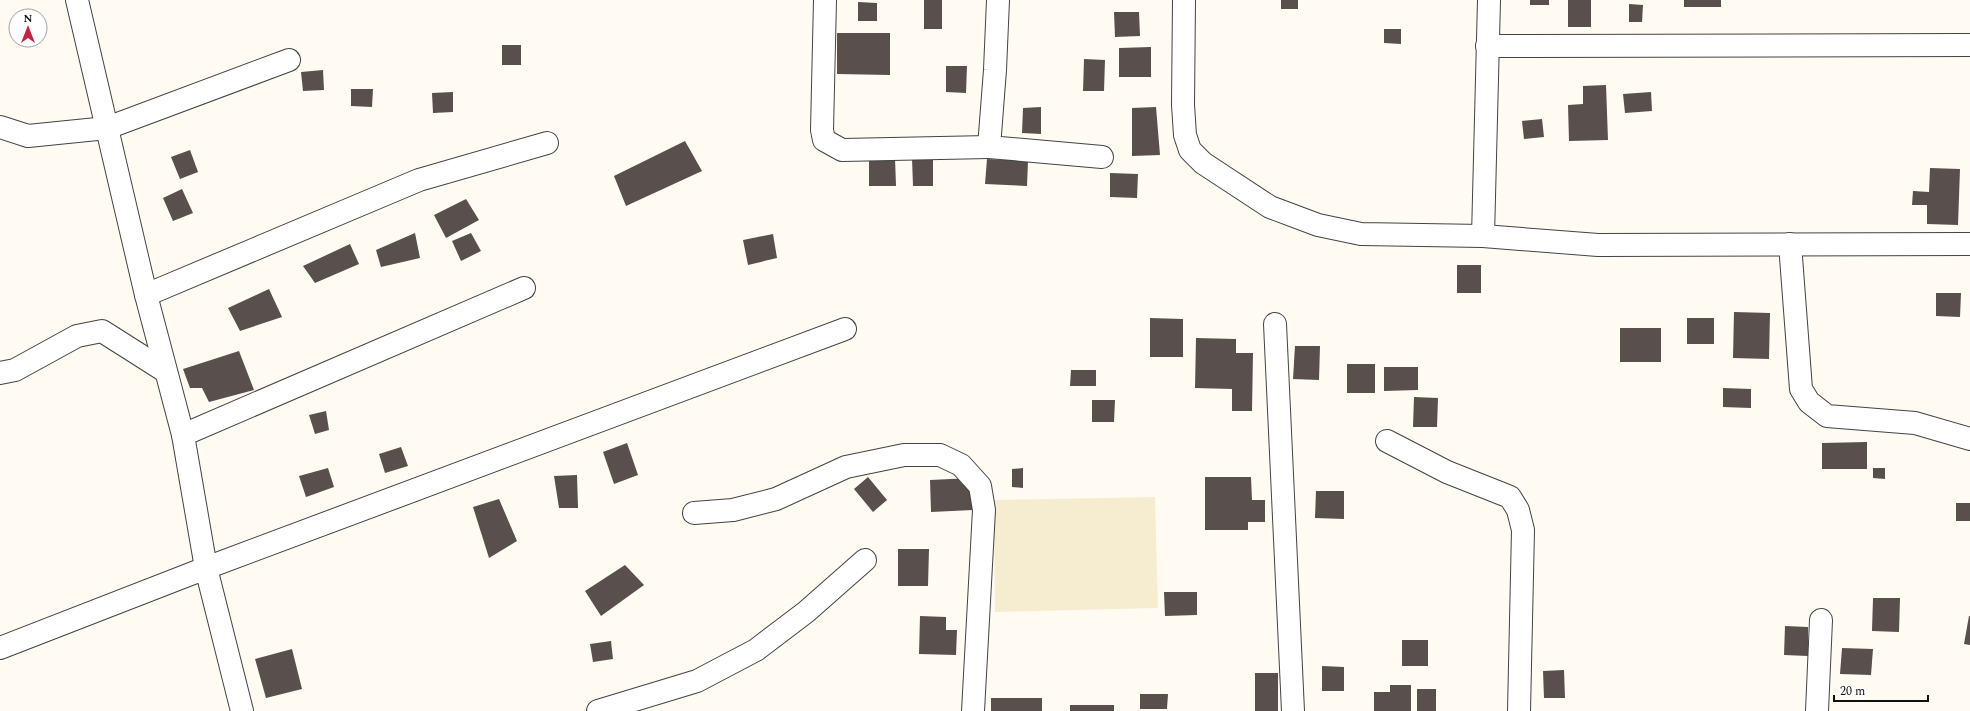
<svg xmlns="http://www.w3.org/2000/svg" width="1970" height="711" viewBox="0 0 1970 711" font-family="Spectral,serif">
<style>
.farmland{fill:#f6edd1}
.building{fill:#594f4c}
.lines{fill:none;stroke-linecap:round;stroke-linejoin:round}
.minor-casing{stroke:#434343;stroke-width:24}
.minor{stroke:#fff;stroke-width:22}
</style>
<rect width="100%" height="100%" fill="#fffbf3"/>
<polygon class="farmland" points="1155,497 1158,608 995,612 994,500"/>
<g class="building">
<rect x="924" y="0" width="18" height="29"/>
<rect x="1281" y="0" width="17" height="9"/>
<rect x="1530" y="0" width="19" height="5"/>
<rect x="1568" y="0" width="23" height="27"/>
<rect x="1684" y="0" width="37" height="7"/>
<polygon points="858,2 877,3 877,21 858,21"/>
<polygon points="1629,4 1643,5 1642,22 1629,22"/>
<polygon points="1114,12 1139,12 1140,36 1115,37"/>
<polygon points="1384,29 1401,29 1401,44 1384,43"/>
<polygon points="837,33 890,33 890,75 837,74"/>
<rect x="502" y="45" width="19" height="20"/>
<polygon points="1151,47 1151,77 1119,77 1119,48"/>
<polygon points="1084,59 1105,60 1104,91 1083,91"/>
<polygon points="946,66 967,66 966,93 946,92"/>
<polygon points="323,70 324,90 303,91 301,72"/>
<polygon points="1606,85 1608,140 1569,141 1568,105 1583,104 1583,86"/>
<polygon points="351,89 373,89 372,107 351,106"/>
<polygon points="453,92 453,112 433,113 432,93"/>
<polygon points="1651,92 1652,111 1625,113 1623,94"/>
<polygon points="1041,107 1041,134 1022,133 1023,108"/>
<polygon points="1156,107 1160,155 1132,156 1132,108"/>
<polygon points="1542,119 1544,137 1524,139 1522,121"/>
<polygon points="685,141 702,171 626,206 614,176"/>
<polygon points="190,150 198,172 180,179 171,157"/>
<polygon points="933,157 933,186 913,186 912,158"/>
<polygon points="869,158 895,158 896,186 869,186"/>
<polygon points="987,159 1028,161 1027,186 985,184"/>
<polygon points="1930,168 1960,169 1958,225 1927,224 1927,205 1912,205 1913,191 1929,192"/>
<polygon points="1110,173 1138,174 1137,198 1110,197"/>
<polygon points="182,189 193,213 173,221 163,198"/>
<polygon points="466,199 479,220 446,238 434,215"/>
<polygon points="415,233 420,258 381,267 376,250"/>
<polygon points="471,233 481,251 461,261 452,241"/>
<polygon points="773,234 777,258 748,265 743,240"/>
<polygon points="350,244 359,264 315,283 303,266"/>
<rect x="1457" y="265" width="24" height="28"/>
<polygon points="269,289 282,317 240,331 228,308"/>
<polygon points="1936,293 1961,293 1960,317 1936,316"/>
<polygon points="1734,312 1770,313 1769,359 1733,358"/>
<polygon points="1150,318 1183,319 1183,357 1150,357"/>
<rect x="1687" y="318" width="27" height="26"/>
<rect x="1620" y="328" width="41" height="34"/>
<polygon points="1196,338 1236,339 1236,353 1253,353 1252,411 1232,411 1232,389 1195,388"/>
<polygon points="1295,346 1320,346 1319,380 1293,379"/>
<polygon points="239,351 254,390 209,402 202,388 190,388 183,369"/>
<rect x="1347" y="364" width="28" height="29"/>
<polygon points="1384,367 1418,367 1418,390 1384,391"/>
<polygon points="1071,370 1096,370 1096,386 1070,386"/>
<polygon points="1723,388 1751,389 1751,408 1723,407"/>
<polygon points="1414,397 1438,398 1437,427 1413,427"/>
<polygon points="1092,400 1115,400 1114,422 1092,422"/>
<polygon points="326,411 329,430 315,434 309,415"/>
<polygon points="1867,442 1867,469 1822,469 1822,443"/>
<polygon points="627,443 638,475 614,484 603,452"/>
<polygon points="401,447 408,466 385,473 379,454"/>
<polygon points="328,468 334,487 306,497 299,476"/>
<polygon points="1023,468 1023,488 1012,487 1012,469"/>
<polygon points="1873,468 1885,468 1885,479 1873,478"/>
<polygon points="577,475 578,508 559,508 554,476"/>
<polygon points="868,477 887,500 873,512 854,489"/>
<polygon points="1205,477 1251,477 1252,500 1265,500 1265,522 1248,522 1248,530 1205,530"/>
<polygon points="972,478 973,510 931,512 930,480"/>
<polygon points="1316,491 1344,491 1344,519 1315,518"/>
<polygon points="499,499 517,541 489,558 473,507"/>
<rect x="1956" y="503" width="14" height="18"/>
<polygon points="898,549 929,549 928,586 898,586"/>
<polygon points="625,565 644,585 601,616 585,591"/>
<polygon points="1164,592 1197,592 1197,615 1165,616"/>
<polygon points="1873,598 1900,598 1899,632 1872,631"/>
<polygon points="920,616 946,617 946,630 957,630 956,655 919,654"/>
<polygon points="1969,616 1970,616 1970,645 1964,644"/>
<polygon points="1785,626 1808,627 1808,656 1784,655"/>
<rect x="1402" y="640" width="26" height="26"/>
<polygon points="611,641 613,659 593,662 590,644"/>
<polygon points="1842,648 1873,649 1871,675 1840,674"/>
<polygon points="292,649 302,689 266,698 255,659"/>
<polygon points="1322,666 1344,667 1344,691 1322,691"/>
<polygon points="1564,670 1565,698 1544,698 1543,671"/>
<rect x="1255" y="673" width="23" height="38"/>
<polygon points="1390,685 1411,685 1411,711 1374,711 1374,692 1390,692"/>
<rect x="1417" y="689" width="19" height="22"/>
<polygon points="1140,694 1168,694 1167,709 1140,709"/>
<rect x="991" y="698" width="51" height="13"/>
<rect x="1070" y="705" width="44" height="6"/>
</g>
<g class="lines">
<defs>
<g id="minor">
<polyline points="77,0 146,295 183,435 206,568 845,329"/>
<polyline points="825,0 822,130 824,140 842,150 989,147"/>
<polyline points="998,0 995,70 989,147 1102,157"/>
<polyline points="1184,0 1183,105 1185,135 1190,150 1203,163 1270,207 1318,225 1361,234 1483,236 1598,245 1970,244"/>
<polyline points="1487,46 1970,45"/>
<polyline points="0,127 28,136 107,128 289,60"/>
<polyline points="1483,236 1489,0"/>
<polyline points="1790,244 1801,389 1809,402 1827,416 1915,423 1970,439"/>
<polyline points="146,295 419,180 547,143"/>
<polyline points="1275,324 1293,711"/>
<polyline points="0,373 15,370 77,336 102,331 165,371"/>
<polyline points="183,435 524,288"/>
<polyline points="1387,441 1447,472 1510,497 1518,510 1523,530 1519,711"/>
<polyline points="694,513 733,510 776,499 846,467 904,455 940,455 961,465 980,486 984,510 973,711"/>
<polyline points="0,648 206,568 242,711"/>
<polyline points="598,711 697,681 756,650 806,612 865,560"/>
<polyline points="1817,711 1821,620"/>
</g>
</defs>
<use href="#minor" class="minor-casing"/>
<use href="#minor" class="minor"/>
</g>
<g transform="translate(28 28)"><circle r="19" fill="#ffffff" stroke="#9f9f9f"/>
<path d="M0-3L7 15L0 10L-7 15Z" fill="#c52344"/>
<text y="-6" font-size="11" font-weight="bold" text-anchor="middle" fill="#101010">N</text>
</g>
<path d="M1834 695v6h94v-6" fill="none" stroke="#101010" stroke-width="2"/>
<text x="1840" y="695" font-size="12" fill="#101010" stroke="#ffffff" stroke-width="3" paint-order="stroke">20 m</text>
</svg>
